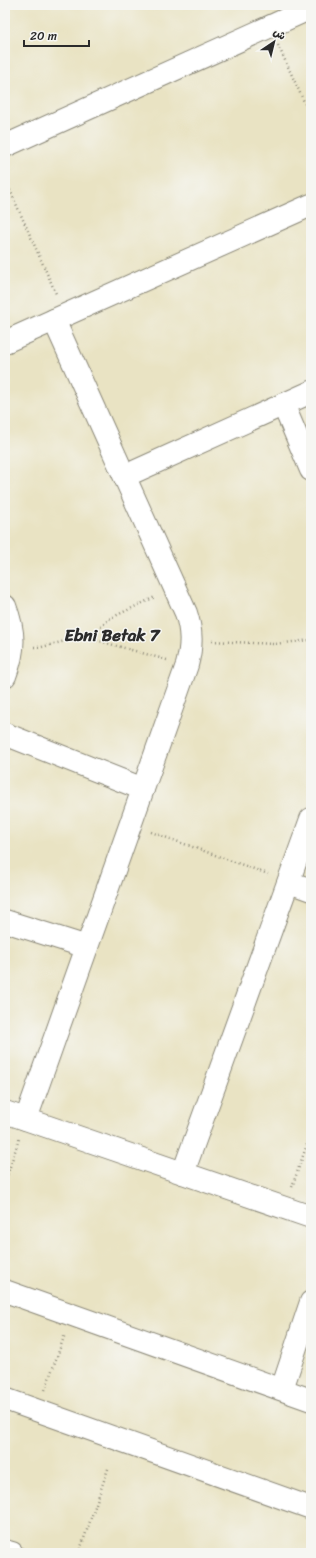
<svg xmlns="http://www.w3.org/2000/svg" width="316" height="1558" viewBox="0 0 316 1558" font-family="Sriracha,'Playpen Sans Arabic',sans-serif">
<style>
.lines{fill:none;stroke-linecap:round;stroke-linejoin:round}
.minor-casing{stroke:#8a8777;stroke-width:24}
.path{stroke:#8a8777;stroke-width:2.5;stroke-dasharray:1 3;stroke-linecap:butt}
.minor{stroke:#fff;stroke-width:22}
.labels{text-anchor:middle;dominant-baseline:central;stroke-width:3;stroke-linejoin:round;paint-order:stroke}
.district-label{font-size:17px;font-weight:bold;fill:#2b2b2b;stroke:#f6f6f2}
</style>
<rect width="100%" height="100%" fill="#f6f6f2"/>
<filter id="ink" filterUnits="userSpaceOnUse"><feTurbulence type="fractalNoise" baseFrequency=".025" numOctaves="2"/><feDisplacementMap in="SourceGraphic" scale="8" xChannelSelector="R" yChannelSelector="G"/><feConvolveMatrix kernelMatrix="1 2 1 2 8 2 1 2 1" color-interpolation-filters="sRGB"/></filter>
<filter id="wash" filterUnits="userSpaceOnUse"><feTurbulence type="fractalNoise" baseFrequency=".012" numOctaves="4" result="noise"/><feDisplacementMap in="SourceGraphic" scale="16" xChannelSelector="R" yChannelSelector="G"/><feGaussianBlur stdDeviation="0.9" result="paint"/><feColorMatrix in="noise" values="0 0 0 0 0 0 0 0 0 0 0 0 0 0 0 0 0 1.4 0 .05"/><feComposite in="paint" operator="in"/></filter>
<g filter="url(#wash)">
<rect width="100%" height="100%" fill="#e9e3c3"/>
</g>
<g filter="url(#ink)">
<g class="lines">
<defs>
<g id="minor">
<polyline points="5,146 311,8"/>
<polyline points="5,342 311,205"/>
<polyline points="283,404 311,470"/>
<polyline points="125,476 311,392"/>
<path d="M5 606C15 632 15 650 5 676"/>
<polyline points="5,734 143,789"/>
<polyline points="289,882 311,890"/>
<polyline points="5,921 87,947"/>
<polyline points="5,1112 311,1217"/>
<path d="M26 1119 187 665C192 646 192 631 186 613L54 320"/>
<polyline points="183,1173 311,819"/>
<polyline points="5,1291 311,1400"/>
<polyline points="282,1389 311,1302"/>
<polyline points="5,1399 311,1508"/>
<polyline points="5,1551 12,1553"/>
</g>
</defs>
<use href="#minor" class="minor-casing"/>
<g class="path">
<polyline points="278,45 311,117"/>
<polyline points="5,179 57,296"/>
<polyline points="89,638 109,619 155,597"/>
<polyline points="212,641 274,644 311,640"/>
<polyline points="34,647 42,647 73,639 89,638 167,660"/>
<polyline points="151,832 268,874"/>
<polyline points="5,1182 19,1139"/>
<polyline points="292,1187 311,1133"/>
<polyline points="45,1390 65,1334"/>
<polyline points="79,1553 109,1466"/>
</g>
<use href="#minor" class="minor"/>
</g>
</g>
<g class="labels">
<g class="district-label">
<text x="112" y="635">Ebni Betak 7</text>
</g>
</g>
<rect width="316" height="1558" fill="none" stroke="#f6f6f2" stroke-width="20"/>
<g transform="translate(274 42) rotate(35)" stroke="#f6f6f2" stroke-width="3" paint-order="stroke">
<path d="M0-3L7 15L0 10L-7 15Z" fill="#2b2b2b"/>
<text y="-6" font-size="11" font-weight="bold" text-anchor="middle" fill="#2b2b2b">ش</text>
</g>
<path d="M24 40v6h65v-6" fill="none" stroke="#2b2b2b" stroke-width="2"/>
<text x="30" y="40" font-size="12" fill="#2b2b2b" stroke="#f6f6f2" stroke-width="3" paint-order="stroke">20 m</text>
</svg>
